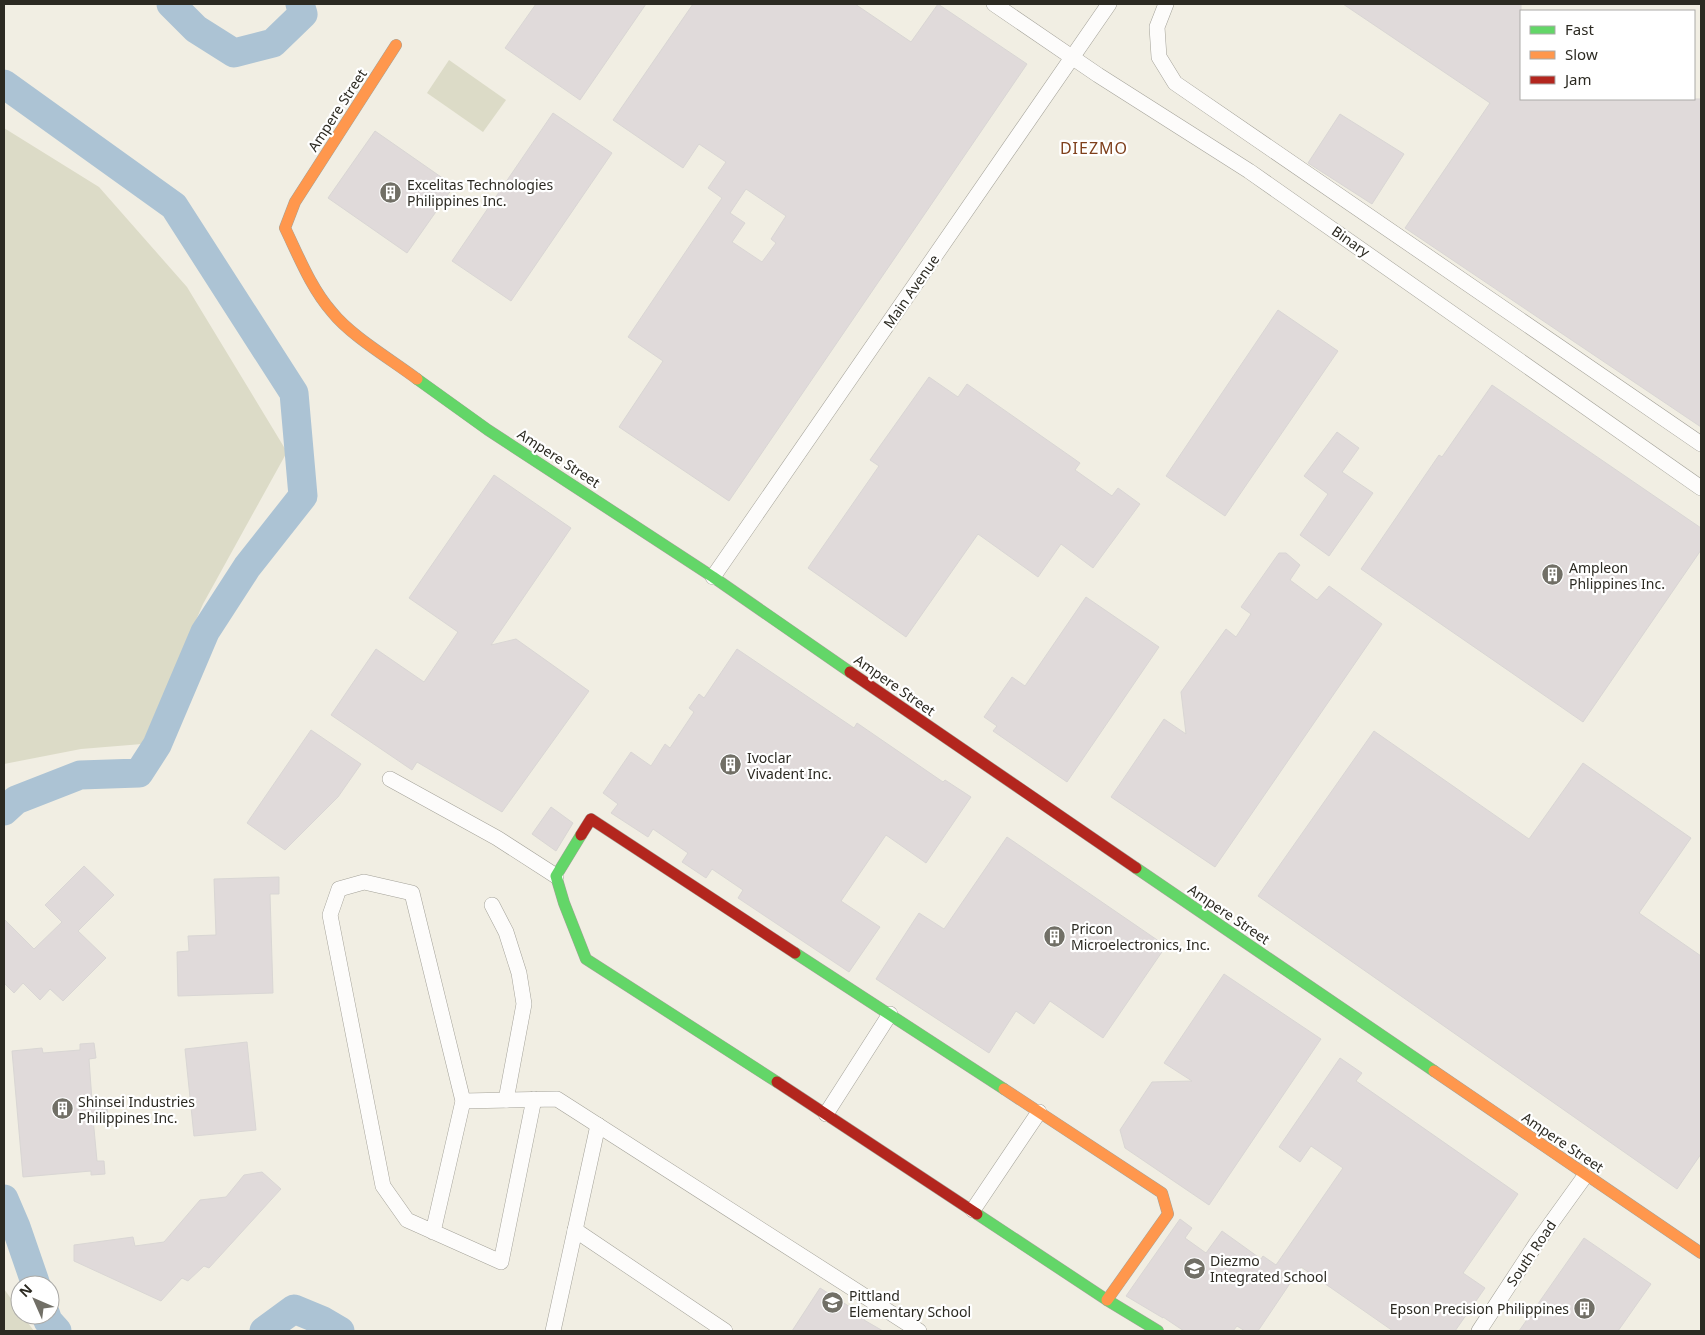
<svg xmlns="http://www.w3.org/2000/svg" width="1705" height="1335" viewBox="0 0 1705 1335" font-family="'Noto Sans',sans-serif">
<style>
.green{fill:#dcdbc7}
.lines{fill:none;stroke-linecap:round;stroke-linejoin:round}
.river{stroke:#acc3d4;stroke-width:29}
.building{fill:#e0dada;stroke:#d9d6d4;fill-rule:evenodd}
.street-casing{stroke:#a4a299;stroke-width:16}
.fast-casing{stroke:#a4a299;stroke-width:12}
.slow-casing{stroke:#a4a299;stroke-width:12}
.jam-casing{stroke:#a4a299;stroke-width:12}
.street{stroke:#fdfcfb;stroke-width:15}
.fast{stroke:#63d668;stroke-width:11}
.slow{stroke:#ff974d;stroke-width:11}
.jam{stroke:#b3261e;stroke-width:11}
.labels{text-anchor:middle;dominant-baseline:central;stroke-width:4.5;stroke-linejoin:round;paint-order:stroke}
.street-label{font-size:14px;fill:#2c2a22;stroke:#fff}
.poi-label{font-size:14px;fill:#2c2a22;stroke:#fff;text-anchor:start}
.quarter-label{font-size:16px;letter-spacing:1px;fill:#7f401c;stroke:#fff}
</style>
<rect width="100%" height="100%" fill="#f1eee3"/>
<g class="green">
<polygon points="449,60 506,100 483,132 427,93"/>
<polygon points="4,128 99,187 187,287 287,452 203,604 142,744 81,749 4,764"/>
<polygon points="4,1289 20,1311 20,1315 22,1315 34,1331 4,1331"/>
</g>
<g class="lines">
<g class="river">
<polyline points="171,4 196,29 234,53 273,43 303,14 300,4"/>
<polyline points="4,84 174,206 294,393 303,496 247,567 205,632 157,745 139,773 80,775 16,800 4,811"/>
<polyline points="4,1199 16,1227 36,1285"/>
<polyline points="46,1315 48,1321 57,1331"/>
<polyline points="264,1331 294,1309 323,1321 340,1331"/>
</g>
</g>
<g class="building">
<polygon points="536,4 646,4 580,100 505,48"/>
<path d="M693 4H855L911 42 938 4 1027 64 729 501 619 427 663 361 628 337 722 198 708 188 726 162 699 144 683 168 613 120ZM746 189 786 216 771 239 776 243 762 262 732 242 745 223 730 213Z"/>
<polygon points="1343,4 1521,4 1521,99 1701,99 1701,427 1405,228 1490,103"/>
<polygon points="553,113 612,153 511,301 452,261"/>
<polygon points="1340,114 1404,154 1372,204 1308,163"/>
<polygon points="375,131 454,186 407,253 328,198"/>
<polygon points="1278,310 1338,351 1225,516 1166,476"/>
<polygon points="929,377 958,397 967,384 1080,463 1075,470 1112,496 1118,488 1140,504 1093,568 1061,544 1038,577 978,534 906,637 808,568 879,466 870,460"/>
<polygon points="1492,385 1701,528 1701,550 1583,722 1361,569 1439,455 1442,457"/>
<polygon points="1337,432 1359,448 1342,472 1373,493 1329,556 1300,535 1328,494 1304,476"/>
<polygon points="494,475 571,528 491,645 516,639 589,691 502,812 417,762 412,770 331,715 376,649 424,682 458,632 409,598"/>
<polygon points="1279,553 1286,553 1300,565 1290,580 1317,600 1329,586 1382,624 1215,867 1111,797 1164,719 1186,734 1181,692 1226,629 1236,637 1251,614 1241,607"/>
<polygon points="1086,597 1159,647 1067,782 993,731 997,726 984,717 1012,677 1025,686"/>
<polygon points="737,649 854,728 857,723 943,782 945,780 971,797 926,863 886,835 841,901 880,927 849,972 738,898 743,890 712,869 706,878 682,862 688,853 653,829 648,837 611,813 618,804 603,793 631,752 651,766 665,744 670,748 694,712 689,708 699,694 704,698"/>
<polygon points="311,730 361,764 338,797 285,850 247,823"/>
<polygon points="1374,731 1529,839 1583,763 1691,838 1639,913 1701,956 1701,1154 1677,1189 1258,896"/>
<polygon points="551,807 573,823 556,851 532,834"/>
<polygon points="1007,837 1166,946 1103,1038 1050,1001 1034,1024 1016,1011 989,1053 876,979 919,913 944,929"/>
<polygon points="84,866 114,895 78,931 106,958 63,1001 50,989 40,1000 23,983 14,993 4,983 4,919 34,949 62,922 45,905"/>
<polygon points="279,877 279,894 270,894 273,993 178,996 177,952 189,951 188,936 216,935 214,879"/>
<polygon points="1224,974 1321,1039 1209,1205 1125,1148 1120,1130 1152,1082 1192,1081 1164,1063"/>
<polygon points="247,1042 256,1130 194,1136 185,1049"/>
<polygon points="94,1043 96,1058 89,1059 92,1101 106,1099 108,1117 93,1118 97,1161 104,1161 105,1174 91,1175 91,1171 23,1177 12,1051 42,1048 43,1053 80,1050 80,1044"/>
<polygon points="1340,1058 1362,1073 1356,1081 1518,1194 1463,1273 1485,1288 1455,1331 1393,1331 1301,1267 1258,1331 1245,1331 1237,1326 1233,1331 1184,1331 1163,1317 1163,1318 1126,1296 1180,1219 1192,1228 1185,1238 1206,1253 1222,1231 1261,1259 1263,1256 1276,1265 1343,1168 1311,1146 1300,1162 1279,1147"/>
<polygon points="262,1172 281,1189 209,1268 204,1266 188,1281 182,1278 161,1301 74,1261 74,1245 133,1237 135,1246 164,1242 200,1200 226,1197 244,1175"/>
<polygon points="1584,1238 1651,1284 1618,1331 1519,1331"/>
<polygon points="820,1288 866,1317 864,1320 883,1331 792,1331"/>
</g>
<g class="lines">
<defs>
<g id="street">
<polyline points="994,4 1098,75 1249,171 1701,488"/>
<polyline points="1166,4 1157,27 1159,57 1175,83 1701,444"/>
<polyline points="713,577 1109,4"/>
<polyline points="390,779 497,838 556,876"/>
<polyline points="492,905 506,932 519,973 524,1004 506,1100"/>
<polyline points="463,1101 557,1099 919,1331"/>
<polyline points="826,1114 890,1014"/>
<polyline points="973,1210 1039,1112"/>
<polyline points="575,1230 725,1331"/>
<polyline points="433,1232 463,1101 412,893 364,882 339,889 330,915 383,1186 407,1220 501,1262 534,1099"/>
<polyline points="553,1331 598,1125"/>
<polyline points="1479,1331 1536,1244 1585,1176"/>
</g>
<g id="fast">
<polyline points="417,379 488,430 713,577 850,672"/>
<polyline points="581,835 556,876 564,903 586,959 777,1082"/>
<polyline points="1136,868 1434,1071"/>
<polyline points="795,953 1004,1089"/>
<polyline points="977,1214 1107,1300 1158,1331"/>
</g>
<g id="slow">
<path d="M396 45 295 202 285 228C299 257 311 288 332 312 351 336 392 360 417 379"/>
<polyline points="1434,1071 1701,1253"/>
<polyline points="1004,1089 1162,1193 1168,1214 1107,1300"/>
</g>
<g id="jam">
<polyline points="850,672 1136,868"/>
<polyline points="581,835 591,819 795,953"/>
<polyline points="777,1082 977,1214"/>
</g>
</defs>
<use href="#street" class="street-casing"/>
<use href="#fast" class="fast-casing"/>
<use href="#slow" class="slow-casing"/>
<use href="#jam" class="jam-casing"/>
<use href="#street" class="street"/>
<use href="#fast" class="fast"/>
<use href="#slow" class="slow"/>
<use href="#jam" class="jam"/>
</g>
<defs>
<symbol id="building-disc" viewBox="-11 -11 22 22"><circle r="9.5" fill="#716f66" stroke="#fff"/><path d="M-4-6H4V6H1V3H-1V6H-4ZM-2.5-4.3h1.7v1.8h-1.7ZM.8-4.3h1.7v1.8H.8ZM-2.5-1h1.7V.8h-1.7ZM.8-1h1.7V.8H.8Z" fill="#fff"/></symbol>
<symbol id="school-disc" viewBox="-11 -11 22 22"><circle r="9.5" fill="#716f66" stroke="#fff"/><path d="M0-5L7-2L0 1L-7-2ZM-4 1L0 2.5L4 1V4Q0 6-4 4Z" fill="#fff"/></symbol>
</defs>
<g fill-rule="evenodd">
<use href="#building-disc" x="378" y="180" width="25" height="25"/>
<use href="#building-disc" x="1540" y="562" width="25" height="25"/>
<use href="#building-disc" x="718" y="752" width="25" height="25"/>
<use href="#building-disc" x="1042" y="924" width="25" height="25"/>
<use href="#building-disc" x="50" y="1096" width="25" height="25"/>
<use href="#school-disc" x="1182" y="1256" width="25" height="25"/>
<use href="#school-disc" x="820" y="1290" width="25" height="25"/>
<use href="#building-disc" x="1572" y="1296" width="25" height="25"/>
</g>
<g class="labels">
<g class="street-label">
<text transform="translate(337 110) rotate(-57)">Ampere Street</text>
<text transform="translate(1351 241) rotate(35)">Binary</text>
<text transform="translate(911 291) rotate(-55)">Main Avenue</text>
<text transform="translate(559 458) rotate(33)">Ampere Street</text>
<text transform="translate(895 685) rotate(35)">Ampere Street</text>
<text transform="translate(1229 914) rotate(34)">Ampere Street</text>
<text transform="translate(1563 1142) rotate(34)">Ampere Street</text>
<text transform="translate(1531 1253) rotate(-56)">South Road</text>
</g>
<g class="poi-label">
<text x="407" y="184">Excelitas Technologies<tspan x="407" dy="16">Philippines Inc.</tspan></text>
<text x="1569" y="567">Ampleon<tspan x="1569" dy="16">Phlippines Inc.</tspan></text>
<text x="747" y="757">Ivoclar<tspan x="747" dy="16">Vivadent Inc.</tspan></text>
<text x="1071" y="928">Pricon<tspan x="1071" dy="16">Microelectronics, Inc.</tspan></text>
<text x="78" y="1101">Shinsei Industries<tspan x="78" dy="16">Philippines Inc.</tspan></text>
<text x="1210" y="1260">Diezmo<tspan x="1210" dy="16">Integrated School</tspan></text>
<text x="849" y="1295">Pittland<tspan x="849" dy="16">Elementary School</tspan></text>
<text x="1569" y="1308" text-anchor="end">Epson Precision Philippines</text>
</g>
<g class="quarter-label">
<text x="1094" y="148">DIEZMO</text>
</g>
</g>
<rect width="1705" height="1335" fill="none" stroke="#2c2a22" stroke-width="10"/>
<rect x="1520" y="10" width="175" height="90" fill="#ffffff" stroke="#abaaa7"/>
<rect x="1530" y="26" width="25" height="8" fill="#63d668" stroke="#abaaa7"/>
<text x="1565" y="35" font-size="15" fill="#2c2a22">Fast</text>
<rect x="1530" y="51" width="25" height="8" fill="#ff974d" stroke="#abaaa7"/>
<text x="1565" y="60" font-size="15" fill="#2c2a22">Slow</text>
<rect x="1530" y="76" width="25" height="8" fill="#b3261e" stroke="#abaaa7"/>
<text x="1565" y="85" font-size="15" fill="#2c2a22">Jam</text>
<g transform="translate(35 1300) rotate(315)"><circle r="24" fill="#ffffff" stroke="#abaaa7"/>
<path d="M0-4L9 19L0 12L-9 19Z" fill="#716f66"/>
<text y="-8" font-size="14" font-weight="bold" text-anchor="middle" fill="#2c2a22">N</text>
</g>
</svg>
